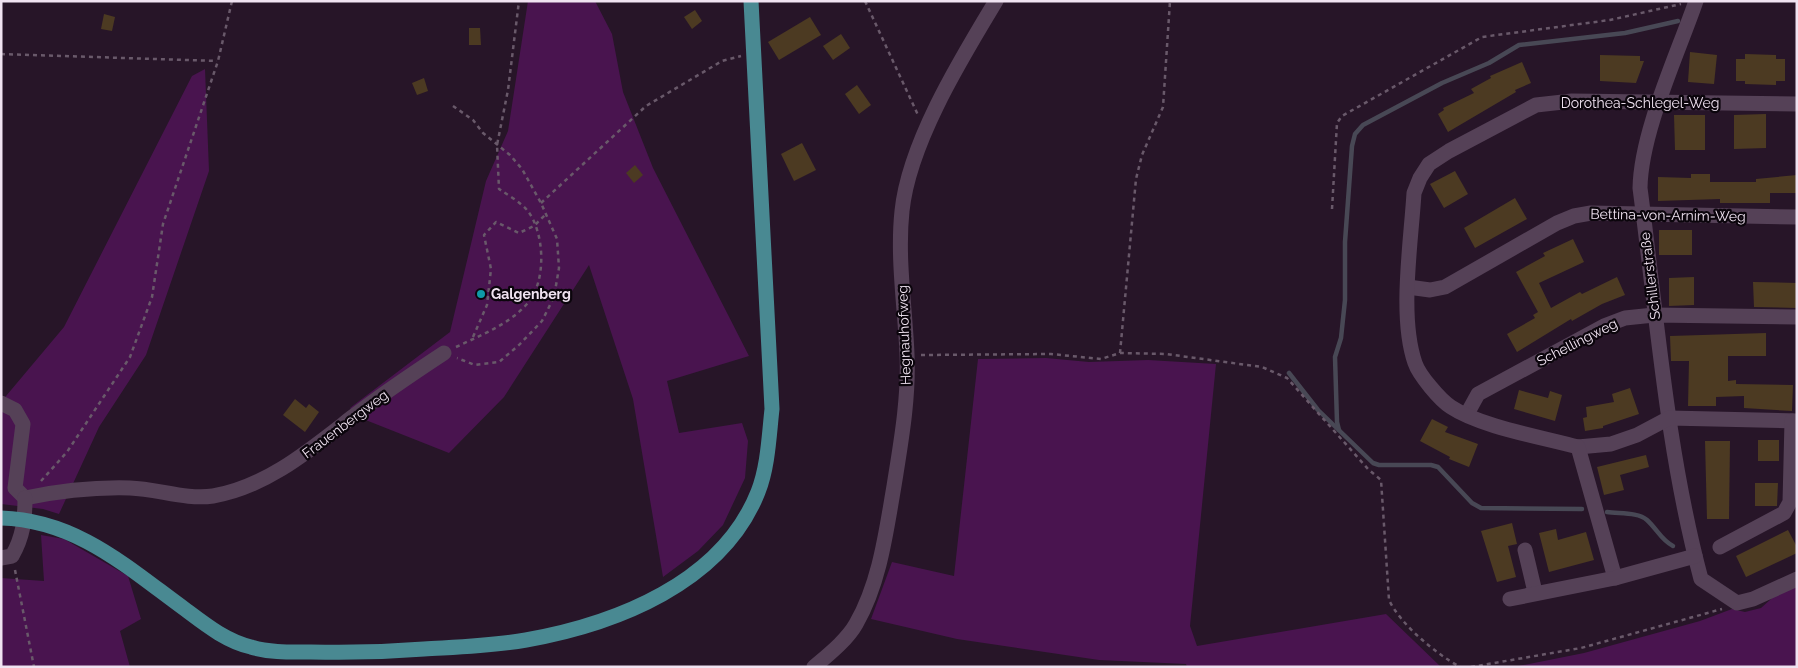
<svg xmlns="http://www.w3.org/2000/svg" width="1798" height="668" viewBox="0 0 1798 668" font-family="Raleway,sans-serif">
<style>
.green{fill:#49144f}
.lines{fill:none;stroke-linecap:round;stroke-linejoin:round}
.stream{stroke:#484855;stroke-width:4.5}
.building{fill:#4c3a22}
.path{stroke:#69596a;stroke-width:2.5;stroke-dasharray:4 4;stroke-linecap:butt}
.minor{stroke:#554157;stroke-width:15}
.major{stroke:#498992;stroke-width:15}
.culture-dot{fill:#0f9aa8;stroke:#0b050c;stroke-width:2}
.labels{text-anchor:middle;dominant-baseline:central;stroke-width:4.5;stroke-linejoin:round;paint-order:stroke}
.street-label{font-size:14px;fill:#f0e3f1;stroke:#0b050c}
.poi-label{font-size:14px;font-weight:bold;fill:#f0e3f1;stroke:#0b050c;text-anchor:start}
</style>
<rect width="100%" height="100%" fill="#271528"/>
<g class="green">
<polygon points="528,1 595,1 612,34 623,92 653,168 749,356 667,381 679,433 742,423 748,441 745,478 723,525 698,551 663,577 633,399 589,265 504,397 449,453 358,417 350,408 450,332 486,181 508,131"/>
<polygon points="205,69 209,171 146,355 99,427 59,514 43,509 1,504 1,402 64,327 192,76"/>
<polygon points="1046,358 1089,362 1148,360 1216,364 1190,626 1197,646 1386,614 1441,667 1187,667 1186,664 1099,660 957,639 871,619 892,562 954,576 978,359"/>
<polygon points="41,535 64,539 128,576 141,619 120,631 130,667 1,667 1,578 44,581"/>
<polygon points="1797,584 1797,667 1514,667 1584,653 1700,621 1732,609 1745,612 1761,608 1781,590"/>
</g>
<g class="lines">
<g class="stream">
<polyline points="1289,373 1318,410 1373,463 1379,465 1431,465 1438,467 1472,503 1481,508 1582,509"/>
<polyline points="1339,430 1337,422 1335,357 1341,338 1345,300 1345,242 1352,146 1355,134 1363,125 1442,83 1489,63 1519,45 1625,33 1678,21"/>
<path d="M1607 512C1619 514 1638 512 1647 520 1657 529 1661 540 1673 546"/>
</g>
</g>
<g class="building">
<polygon points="695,10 702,21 692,29 684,17"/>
<polygon points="104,14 115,17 112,31 101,29"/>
<polygon points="810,17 821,35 779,60 768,42"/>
<polygon points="469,28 480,28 481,45 469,45"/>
<polygon points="841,34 850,48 833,60 823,46"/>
<polygon points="1690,52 1717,55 1714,84 1688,82"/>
<polygon points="1745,54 1776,55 1776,59 1785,59 1785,81 1776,81 1776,85 1745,84 1745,81 1736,81 1736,59 1745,59"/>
<polygon points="1600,55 1640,56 1640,61 1644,61 1636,83 1600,81"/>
<polygon points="1522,62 1531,83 1515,90 1516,92 1448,132 1438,114 1444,110 1443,108 1474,93 1471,89 1491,78 1490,76"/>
<polygon points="424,78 428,91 417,95 412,83"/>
<polygon points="857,85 871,105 859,114 845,94"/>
<polygon points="1766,114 1766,148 1734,149 1734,115"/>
<polygon points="1674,115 1705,115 1705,150 1675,150"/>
<polygon points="802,143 816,170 794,181 781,154"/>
<polygon points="635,165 643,175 634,183 626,173"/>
<polygon points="1455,171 1468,194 1444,208 1430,184"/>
<polygon points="1691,174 1710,174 1710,182 1756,182 1756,179 1797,175 1797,193 1770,193 1770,203 1720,203 1720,199 1658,201 1658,177 1691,178"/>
<polygon points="1515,198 1527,219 1475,248 1464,228"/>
<rect x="1659" y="230" width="33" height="25"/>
<polygon points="1573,239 1584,262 1539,283 1551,308 1580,292 1582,294 1617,277 1625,295 1602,304 1572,321 1571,319 1517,352 1507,334 1535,318 1533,315 1538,312 1516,272 1545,256 1543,253"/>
<polygon points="1694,277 1694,305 1669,306 1669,278"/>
<polygon points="1753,282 1797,283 1797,308 1754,307"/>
<polygon points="1766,333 1766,356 1728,356 1728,381 1736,380 1736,384 1793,385 1792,411 1744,408 1744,396 1716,397 1716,406 1688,406 1689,361 1671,361 1670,336"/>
<polygon points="1630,388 1639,414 1603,426 1603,428 1585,431 1583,418 1587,417 1586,407 1614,402 1612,394"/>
<polygon points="1519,390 1548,398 1550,391 1562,395 1555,421 1514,409"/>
<polygon points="295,399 306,408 309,404 319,412 305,432 283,415"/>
<polygon points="1432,419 1448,427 1445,432 1478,444 1469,467 1449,459 1450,457 1420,441"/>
<rect x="1758" y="440" width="21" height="21"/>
<polygon points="1705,441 1730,441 1729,519 1707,519"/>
<polygon points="1646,455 1649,467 1620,475 1624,490 1604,495 1597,467"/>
<polygon points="1755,483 1778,483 1777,506 1755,506"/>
<polygon points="1512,523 1517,544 1508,546 1516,577 1497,582 1481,531"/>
<polygon points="1556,529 1558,540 1586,532 1594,560 1549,572 1539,533"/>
<polygon points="1788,530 1797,547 1797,553 1746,577 1736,556"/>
</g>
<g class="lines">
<g class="path">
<polyline points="865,1 918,115"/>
<polyline points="1,54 217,61"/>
<polyline points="453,106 473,120 483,133 510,155 522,169 541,203 557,239 559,268 554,297 542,321 519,345 499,362 475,365 457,358"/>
<polyline points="541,203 646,106 722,61 741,56"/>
<polyline points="1332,209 1337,123 1342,116 1482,37 1610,20 1681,4"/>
<polyline points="473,337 487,305 491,269 484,235 496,222 519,233 534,226 546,214"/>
<path d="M456 347C481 335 508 325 527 304 547 282 545 232 527 210 520 202 508 195 499 189L497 145 508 90 519 1"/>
<polyline points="1120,353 1136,179 1142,155 1163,107 1170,1"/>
<path d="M921 355 1051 354 1101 359 1120 353 1166 354 1262 367 1287 378 1368 469 1381 480 1389 600C1401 625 1435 653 1460 667"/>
<polyline points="41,481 67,452 130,357 152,297 163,224 218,61 232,1"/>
<polyline points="15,570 34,667"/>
<polyline points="1471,667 1581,648 1722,609"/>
</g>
<g class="minor">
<path d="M1696 1C1677 56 1641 132 1640 188 1657 318 1667 452 1701 579L1737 603 1753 599 1797 579"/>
<polyline points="1408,287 1430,290 1445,287 1557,223 1574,216 1591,213 1797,217"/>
<polyline points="1,403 15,410 23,424 15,488 25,498"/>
<polyline points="1467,414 1478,394 1604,326 1625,318 1654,315 1797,317"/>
<polyline points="1578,447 1611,444 1637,435 1669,418 1797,421"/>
<path d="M25 498C59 491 95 487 130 488 158 489 186 500 213 496 266 487 310 450 351 418 381 395 412 374 444 353"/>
<polyline points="1720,547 1784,513 1790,502 1792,421"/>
<polyline points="1525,550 1535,592"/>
<path d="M1 558 12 556C23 537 25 520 25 498"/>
<path d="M1615 578 1578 447C1542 437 1481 427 1451 407 1440 400 1419 375 1415 363 1399 317 1411 243 1414 193L1420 178 1429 164 1449 151 1536 105 1572 101 1797 104"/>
<polyline points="1510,599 1615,578 1695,556"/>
<path d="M814 667C828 655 847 640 856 624 880 582 886 532 894 486 901 442 909 398 907 354 905 307 897 258 902 211 909 143 961 59 996 1"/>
</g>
<path class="major" d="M1 518C77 520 128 568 186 610 206 625 226 641 251 647 270 653 292 652 311 652 349 653 386 652 424 649 457 647 493 646 526 640 616 624 722 583 758 492 768 467 769 436 772 409L751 1"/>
</g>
<circle class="culture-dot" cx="481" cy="294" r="5"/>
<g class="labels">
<g class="street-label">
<text x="1640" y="103">Dorothea-Schlegel-Weg</text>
<text transform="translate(1668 215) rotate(1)">Bettina-von-Arnim-Weg</text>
<text transform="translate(1650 276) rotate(-97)">Schillerstraße</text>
<text transform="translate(904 335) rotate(-92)">Hegnauhofweg</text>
<text transform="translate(1577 342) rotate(-27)">Schellingweg</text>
<text transform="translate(345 424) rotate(-37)">Frauenbergweg</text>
</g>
<g class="poi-label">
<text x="491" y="294">Galgenberg</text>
</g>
</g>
<rect width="1798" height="668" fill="none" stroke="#f0e3f1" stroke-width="5"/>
</svg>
